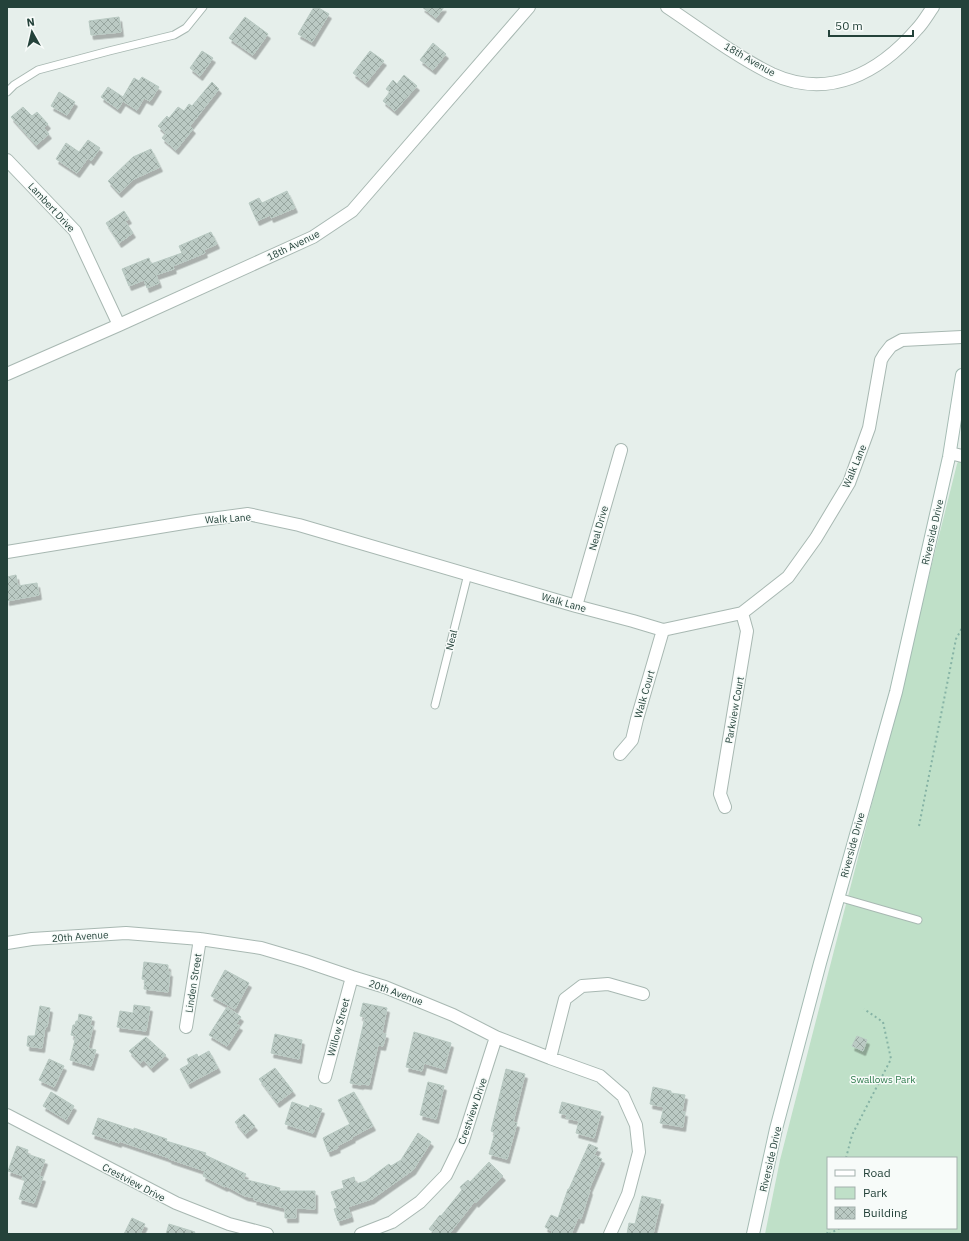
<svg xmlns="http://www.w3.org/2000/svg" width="969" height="1241" viewBox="0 0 969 1241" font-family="'IBM Plex Sans',sans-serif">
<defs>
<pattern id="building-cross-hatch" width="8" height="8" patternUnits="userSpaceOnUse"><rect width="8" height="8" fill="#bbcac4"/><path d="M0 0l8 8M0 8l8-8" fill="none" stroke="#98a6a0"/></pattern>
<filter id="shadow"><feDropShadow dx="2.5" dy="4.5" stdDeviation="0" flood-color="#0004"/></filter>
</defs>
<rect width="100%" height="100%" fill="#e6efeb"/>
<path fill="#bfe0c8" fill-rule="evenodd" d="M962,453V1234H765L780,1160L869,815L957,464ZM828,1158H956V1228H828Z"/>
<path fill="url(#building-cross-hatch)" stroke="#b8c9c2" filter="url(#shadow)" d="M314,7H317L329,14L312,42L298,34Z
M422,7H444L436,18Z
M119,17L121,32L91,35L89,21Z
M245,17L268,34L253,55L229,38Z
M433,43L446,54L433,70L420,60Z
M202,51L213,58L200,76L190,68Z
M370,51L384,61L366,83L353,73Z
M404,75L417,86L395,111L383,101L390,92L386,89L393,80L397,84Z
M142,77L159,87L150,101L144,98L137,110L123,101L118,109L101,97L108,87L123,97L134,78L139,81Z
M212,82L219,89L190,126L193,129L176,150L162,138L166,133L158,126L167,116L169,118L178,107L184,111L189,104L192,106Z
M59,92L75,102L67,115L51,106Z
M23,107L32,116L37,112L48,124L44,128L49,134L36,145L11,117Z
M88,140L100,148L91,161L88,158L77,173L56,159L66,143L79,152Z
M151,149L160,167L134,179L119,193L108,181L133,157Z
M287,191L295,208L271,218L270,215L257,221L249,203L259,198L262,203Z
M124,211L129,219L125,221L133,233L119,243L106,223Z
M211,232L217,244L204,250L205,253L173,266L174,269L156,275L159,283L147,288L144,280L129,286L122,269L149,258L151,264L182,253L179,246Z
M16,575L18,586L37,583L39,595L7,601V577Z
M144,962L168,965V972H170L168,992L144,989L145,980L142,979Z
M225,970L249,983L235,1009L211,996Z
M363,1003L387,1008L382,1033L386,1034L383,1046L378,1045L369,1085L362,1084L361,1085L350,1083L365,1017L360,1016Z
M134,1005L150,1007L146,1031L117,1027L120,1011L133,1013Z
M40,1006L50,1008L47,1027H45L42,1048L27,1046L28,1036H35Z
M227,1007L241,1017L236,1024L240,1026L227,1046L209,1035Z
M79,1014L92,1017L90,1026H93L88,1048L96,1050L91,1066L70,1060L76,1036L71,1035L73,1025H75L76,1021H78Z
M414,1032L451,1043L444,1069L424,1063L422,1071L406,1067Z
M275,1034L302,1040L299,1059L271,1053Z
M857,1036L867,1040L863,1051L852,1046Z
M146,1037L166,1055L151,1068L144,1060L140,1063L129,1051Z
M209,1051L218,1068L188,1084L180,1069L189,1064L187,1059L197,1054L198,1057Z
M49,1059L64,1066L54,1087L39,1080Z
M275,1068L293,1091L277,1103L259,1079Z
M506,1069L525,1074L513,1122L517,1123L507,1159L489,1154L495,1133L491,1131Z
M428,1082L444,1086L436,1119L420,1115Z
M653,1087L671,1091V1093L685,1095L682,1112H685L683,1127L660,1123L664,1107L650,1104Z
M51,1092L74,1106L66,1120L43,1106Z
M354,1092L373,1126L352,1137L353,1138L337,1146L338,1148L328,1152L323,1138L350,1124L338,1100Z
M292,1102L309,1108L310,1105L322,1109L313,1133L285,1124Z
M562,1102L601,1112L594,1138L576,1133L579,1121L566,1118L567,1115L559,1113Z
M244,1114L255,1126L245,1134L235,1122Z
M98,1118L134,1130V1128L167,1139L166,1141L206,1153L205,1155L246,1174L243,1179L280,1188L279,1191H315V1209L296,1208V1218H285V1208L254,1200L255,1198L245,1196L226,1186L225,1187L203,1176L205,1171L169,1159V1158L119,1141V1143L92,1134Z
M418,1133L431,1142L413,1170L372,1199L348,1207L351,1217L338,1221L334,1209L337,1208L331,1192L344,1188L342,1181L354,1177L356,1184L366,1181L389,1164L391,1166L401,1160Z
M589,1144L598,1148L594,1155L602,1159L589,1189L590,1190L581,1219L578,1218L571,1234H551L552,1231L545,1227L551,1215L558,1218L568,1189H569Z
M17,1146L28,1150L27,1154L45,1160L39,1176L43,1177L34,1203L19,1199L25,1180L22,1179L23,1176L8,1171Z
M489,1162L503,1176L476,1203L475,1201L449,1234H436L429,1229L440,1215L441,1216L462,1190L460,1187L468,1180L470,1182Z
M642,1196L661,1200L653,1234H627L629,1223L635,1224Z
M132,1218L145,1224L140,1234H124Z
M169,1224L195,1232L194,1234H166Z"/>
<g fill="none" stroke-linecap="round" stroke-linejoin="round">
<g stroke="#a8b8b2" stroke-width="9">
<path id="lane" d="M7,92L14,85L38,70L109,51L174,35L186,28L203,7
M435,705L468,574
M838,897L918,920"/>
</g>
<g stroke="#a8b8b2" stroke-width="14">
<path id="street" d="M667,7C700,29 737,57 772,74C829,100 879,73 917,29C923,23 928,14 933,7
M7,160L75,231L119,325
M7,374L119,325L313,237L352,211L529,7
M950,453L962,456
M7,552L196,521L248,514L299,525L576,606L633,621L663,630L742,613L788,577L816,538L849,483L869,428L881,360L884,355L891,346L902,340L962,337
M576,606L621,450
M620,754L632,740L637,719L663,630
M725,807L720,794L747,631L742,613
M7,943L32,939L126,933L200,939L261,948L305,961L352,977L385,987L453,1015L496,1037L550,1058L600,1076L623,1096L636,1125L639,1152L628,1194L610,1234
M186,1027L200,939
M550,1058L565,999L582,986L608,984L643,994
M325,1077L352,977
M7,1115L176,1203L229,1224L267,1234
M361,1234L392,1222L420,1202L446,1175L463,1140L496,1037"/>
</g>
<g stroke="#a4bbb3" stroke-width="14">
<path id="secondary" d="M753,1234L776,1129L820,963L896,692L949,457L962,375"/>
</g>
<path stroke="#86b3a5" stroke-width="2" stroke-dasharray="2 3" stroke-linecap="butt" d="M919,826L956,639L962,628
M846,1158L852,1135L891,1059L883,1022L864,1009
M827,1234L829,1228
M829,1234L840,1228"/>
<use href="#lane" stroke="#fff" stroke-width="7"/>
<use href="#street" stroke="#fff" stroke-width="12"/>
<use href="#secondary" stroke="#fff" stroke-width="12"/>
</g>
<g text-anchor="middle" stroke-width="3" stroke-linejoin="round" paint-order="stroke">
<g font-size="10" fill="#24423a" stroke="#f7fbf9">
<text transform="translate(750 59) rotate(30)" y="4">18th Avenue</text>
<text transform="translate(52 207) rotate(47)" y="4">Lambert Drive</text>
<text transform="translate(293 245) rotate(-26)" y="4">18th Avenue</text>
<text transform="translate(854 466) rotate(-67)" y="4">Walk Lane</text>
<text transform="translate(228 518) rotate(-4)" y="4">Walk Lane</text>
<text transform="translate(598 528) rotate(-74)" y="4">Neal Drive</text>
<text transform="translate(932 532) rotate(-77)" y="4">Riverside Drive</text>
<text transform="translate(564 602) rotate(16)" y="4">Walk Lane</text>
<text transform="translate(451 640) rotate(-76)" y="4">Neal</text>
<text transform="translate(644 694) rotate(-74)" y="4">Walk Court</text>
<text transform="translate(734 710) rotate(-80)" y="4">Parkview Court</text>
<text transform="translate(852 845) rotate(-75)" y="4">Riverside Drive</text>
<text transform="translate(80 936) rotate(-4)" y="4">20th Avenue</text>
<text transform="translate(193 983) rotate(-81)" y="4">Linden Street</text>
<text transform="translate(396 992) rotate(20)" y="4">20th Avenue</text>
<text transform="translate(338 1027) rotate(-75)" y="4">Willow Street</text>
<text transform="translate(472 1111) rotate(-71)" y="4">Crestview Drive</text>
<text transform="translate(770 1159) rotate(-77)" y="4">Riverside Drive</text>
<text transform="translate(134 1182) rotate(28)" y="4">Crestview Drive</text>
</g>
<g font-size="10" fill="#2d7a4b" stroke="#f7fbf9">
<text x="883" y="1083">Swallows Park</text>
</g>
</g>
<rect width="969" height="1241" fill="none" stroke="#24423a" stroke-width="16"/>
<rect x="827" y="1157" width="130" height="72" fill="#f7fbf9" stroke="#a3b1ad"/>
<rect x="835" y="1170" width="20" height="6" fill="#ffffff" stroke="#a3b1ad"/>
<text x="863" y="1177" font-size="12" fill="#24423a">Road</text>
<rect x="835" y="1187" width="20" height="12" fill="#bfe0c8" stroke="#a3b1ad"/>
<text x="863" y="1197" font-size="12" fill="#24423a">Park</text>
<rect x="835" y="1207" width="20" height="12" fill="url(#building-cross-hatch)" stroke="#a3b1ad"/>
<text x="863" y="1217" font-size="12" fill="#24423a">Building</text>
<g transform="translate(32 32) rotate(352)" stroke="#f7fbf9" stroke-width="3" paint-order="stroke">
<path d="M0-3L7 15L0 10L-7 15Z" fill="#24423a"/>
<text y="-6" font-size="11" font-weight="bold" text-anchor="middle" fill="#24423a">N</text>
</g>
<path d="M829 30v6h84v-6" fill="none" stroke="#24423a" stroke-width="2"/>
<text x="835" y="30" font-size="12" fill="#24423a" stroke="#f7fbf9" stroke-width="3" paint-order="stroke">50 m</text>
</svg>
